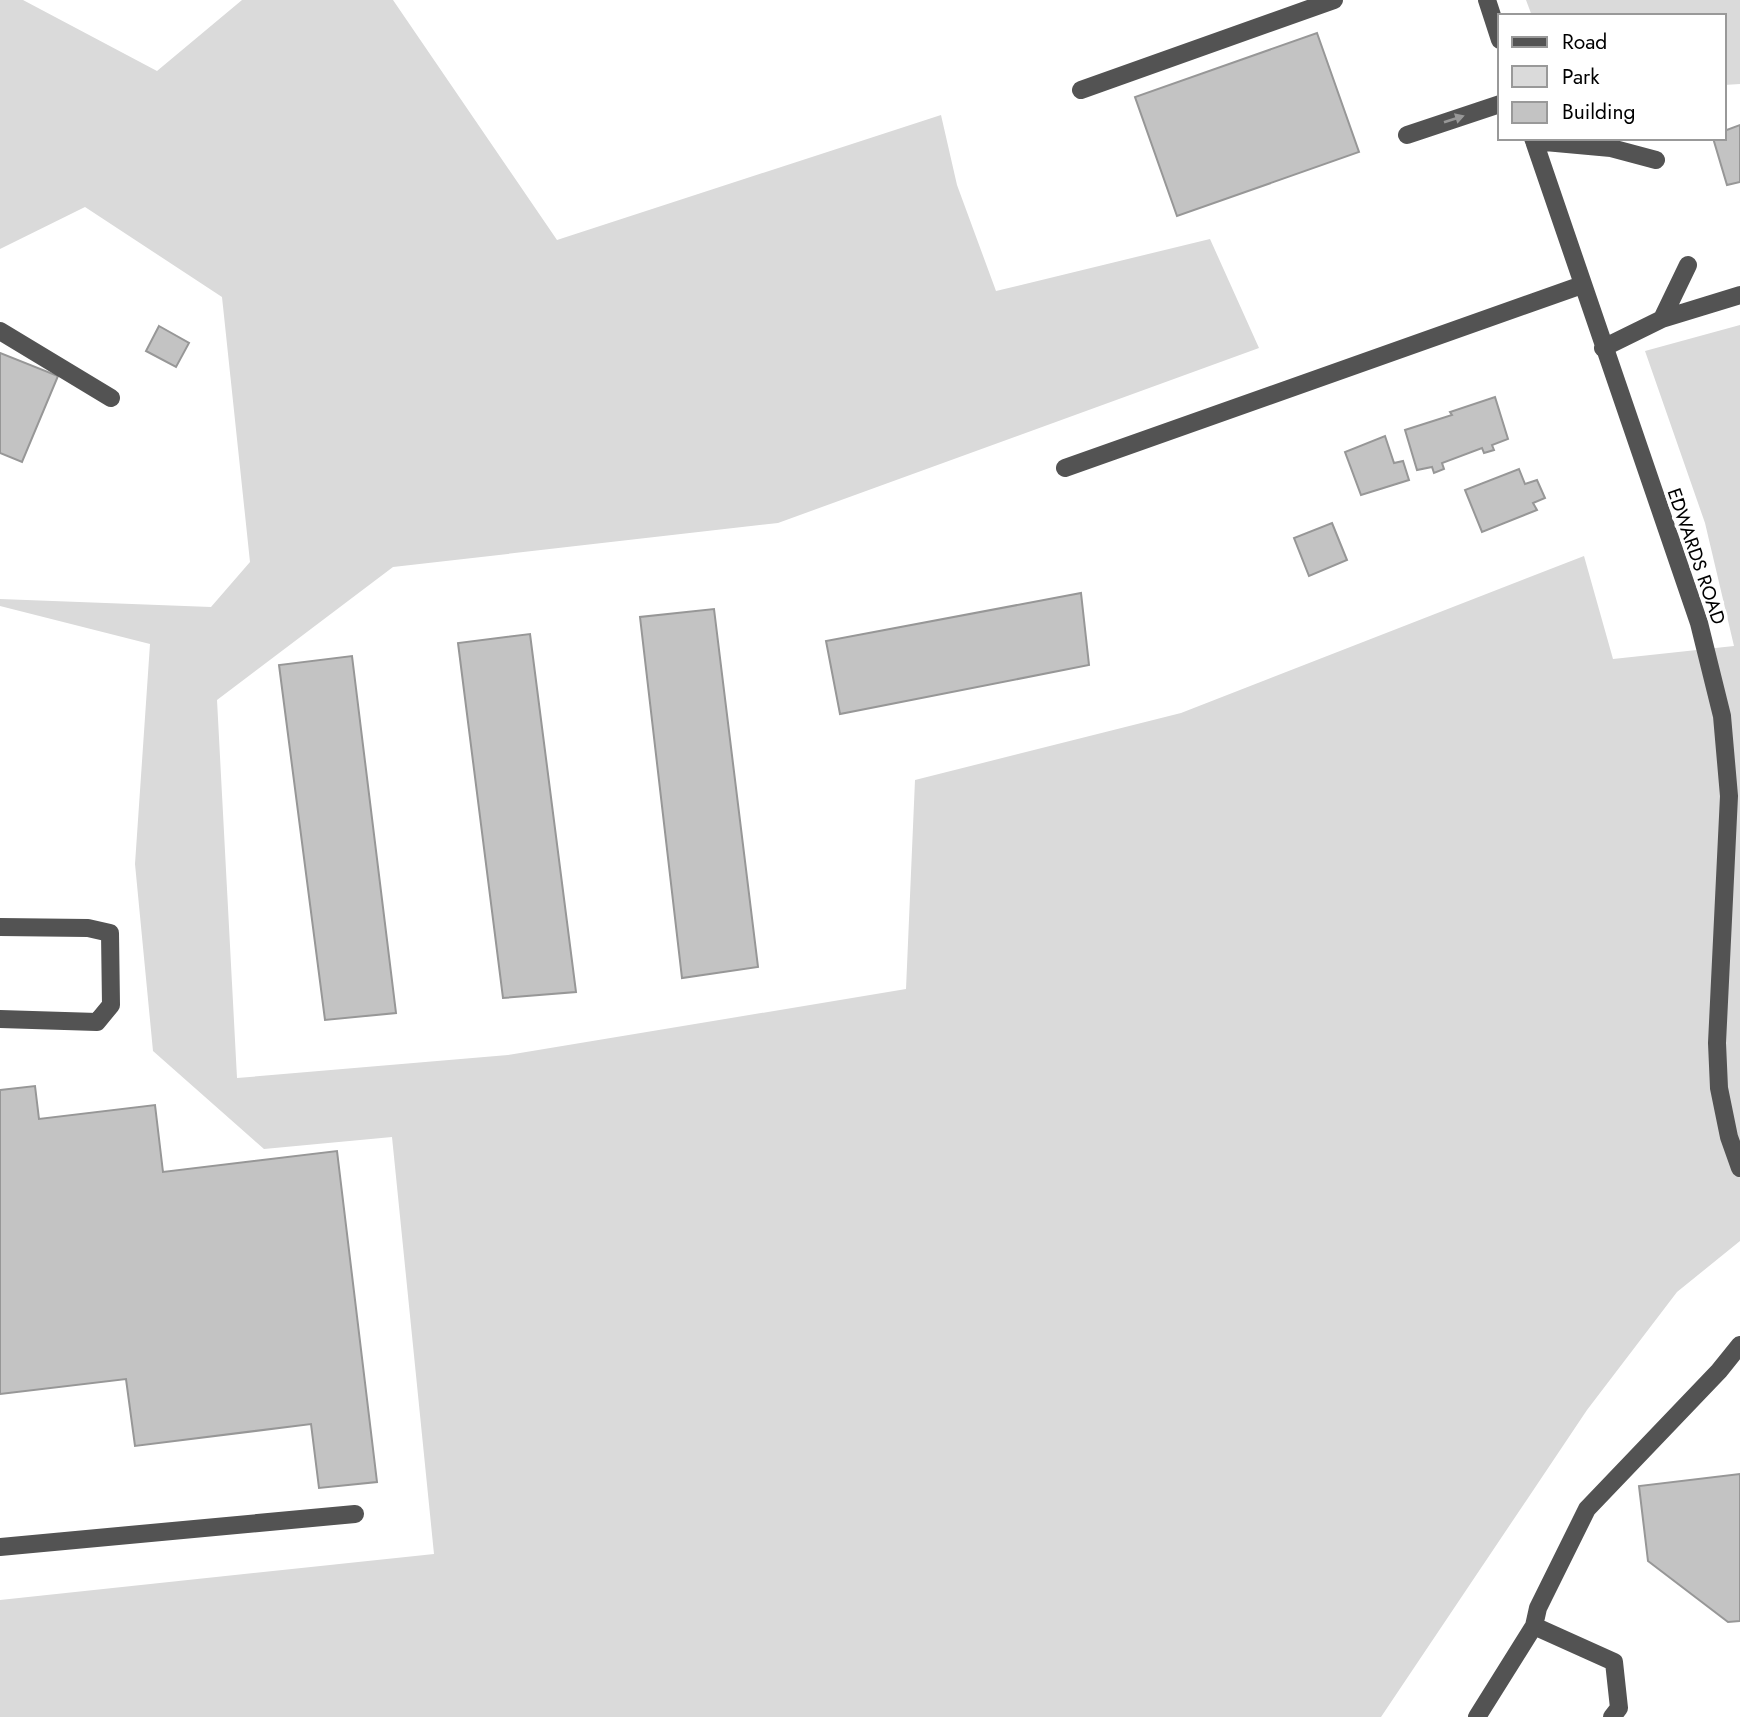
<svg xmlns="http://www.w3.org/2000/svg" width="1740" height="1717" viewBox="0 0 1740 1717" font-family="Jost,sans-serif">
<rect width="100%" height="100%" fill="#fff"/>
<path fill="#dadada" d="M0,0H23L157,71L242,0H393L557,240L941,115L957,185L996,291L1210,239L1259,348L778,523L393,567L217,700L237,1078L508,1055L906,989L915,780L1181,713L1584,556L1613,659L1734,646L1705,523L1645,351L1740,325V1241L1677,1292L1587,1410L1381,1717H0V1600L434,1554L392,1137L264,1149L153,1051L135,864L150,644L0,606V599L211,607L250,562L222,297L85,207L0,249Z
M1526,0H1740V84L1724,85V16H1532Z"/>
<path fill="#c3c3c3" stroke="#979797" stroke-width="2" d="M1317,33L1359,152L1177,216L1135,97Z
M1740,125V182L1727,185L1713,138H1724V131Z
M159,326L189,343L176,367L146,351Z
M0,353L58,376L22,462L0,453Z
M1495,397L1508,439L1492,445L1494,450L1484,453L1482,448L1442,463L1444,469L1434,473L1432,467L1417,470L1405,430L1452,415L1450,412Z
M1385,436L1394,463L1403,461L1409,480L1361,495L1345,452Z
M1519,469L1525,484L1537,480L1545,498L1533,503L1537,510L1482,532L1465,490Z
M1332,523L1347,560L1309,576L1294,538Z
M1081,593L1089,665L840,714L826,641Z
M714,609L758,967L682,978L640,617Z
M530,634L576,992L503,998L458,643Z
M352,656L396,1013L325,1020L279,665Z
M35,1086L39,1119L155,1105L163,1172L337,1151L377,1482L319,1488L311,1424L135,1446L126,1379L0,1394V1090Z
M1740,1474V1621L1728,1622L1648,1561L1639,1486Z"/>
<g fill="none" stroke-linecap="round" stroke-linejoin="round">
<path stroke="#535353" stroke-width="18" d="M1487,0L1500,40
M1081,90L1334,0
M1407,135L1500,104
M1533,138L1699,623L1722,716L1729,796L1717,1043L1719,1088L1729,1137L1740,1168
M1534,141L1611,148L1656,160
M1662,319L1740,295
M0,331L111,398
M1603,348L1662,319L1688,265
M1065,468L1582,285
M0,927L88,928L110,933L111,1005L97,1022L0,1019
M0,1547L355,1514
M1534,1626L1614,1662L1619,1708L1612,1717
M1477,1717L1534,1626L1538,1608L1587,1509L1719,1371L1740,1345"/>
</g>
<defs><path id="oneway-solid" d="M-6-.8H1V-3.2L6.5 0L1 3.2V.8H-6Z" transform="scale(1.75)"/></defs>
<use fill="#989898" href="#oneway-solid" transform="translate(1454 119) rotate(-18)"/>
<g text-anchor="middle" stroke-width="7" stroke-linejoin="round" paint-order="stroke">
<g font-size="19" fill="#000" stroke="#fff">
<text transform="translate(1697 556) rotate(71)" y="7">EDWARDS ROAD</text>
</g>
</g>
<rect x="1498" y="14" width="228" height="126" fill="#ffffff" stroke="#999999" stroke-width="2"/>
<rect x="1512" y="37" width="35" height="10" fill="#535353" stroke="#999999" stroke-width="2"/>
<text x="1562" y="49" font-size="21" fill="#000000">Road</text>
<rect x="1512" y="66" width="35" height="21" fill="#dadada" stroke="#999999" stroke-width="2"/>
<text x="1562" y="84" font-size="21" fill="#000000">Park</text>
<rect x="1512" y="102" width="35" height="21" fill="#c3c3c3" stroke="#999999" stroke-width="2"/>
<text x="1562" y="119" font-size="21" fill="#000000">Building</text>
</svg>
